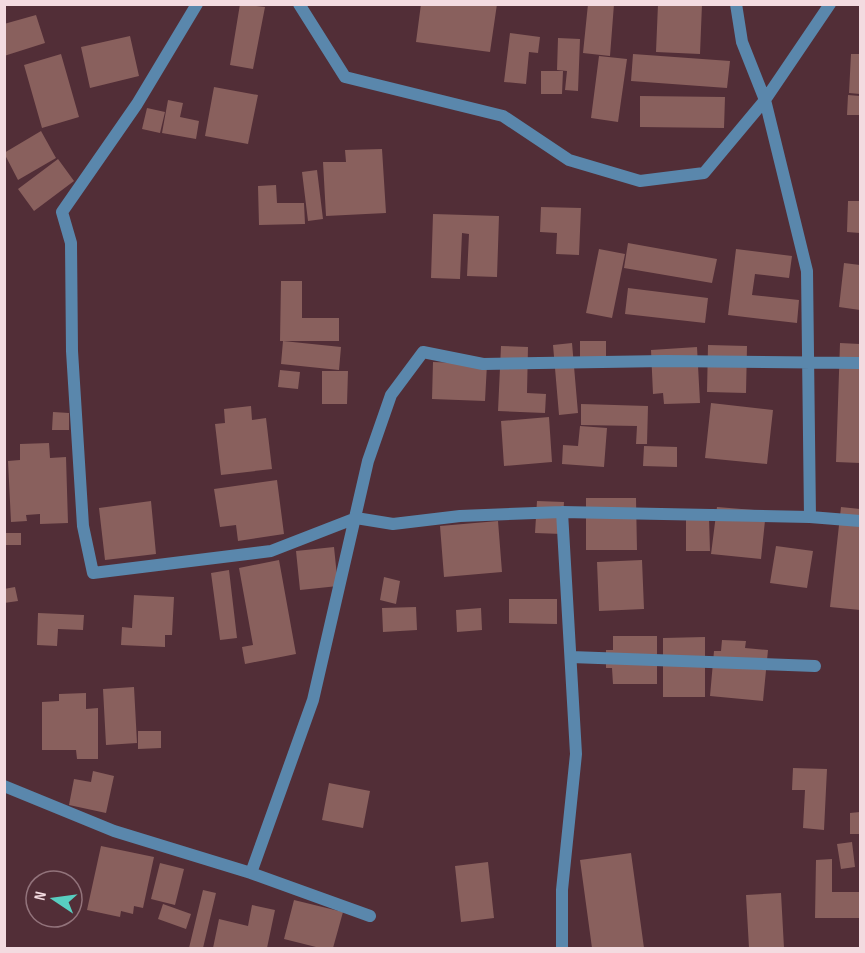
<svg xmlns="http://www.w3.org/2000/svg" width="865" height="953" viewBox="0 0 865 953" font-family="'Sofia Sans Condensed',sans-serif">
<rect width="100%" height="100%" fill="#522e37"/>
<path fill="#89605d" d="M240,4L265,7L253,69L230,65Z
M421,4H497L490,52L416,42Z
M588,4H614L610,56L583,53Z
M658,4H702L700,54L656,52Z
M36,15L45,43L4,56V24Z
M510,33L540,37L538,53L529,52L526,84L504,82Z
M130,36L139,76L90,88L81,47Z
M558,38L580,39L578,91L565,90L567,71L557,70Z
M61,54L79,117L42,128L24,65Z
M633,54L730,61L727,88L631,81Z
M851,54H860V94L849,93Z
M599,56L627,59L618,122L591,118Z
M541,71H563L562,94H541Z
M214,87L258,95L248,144L205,136Z
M848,95L860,96V115H847Z
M640,96L725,97L724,128L640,127Z
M168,100L183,103L180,117L199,121L196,139L162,133Z
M147,108L165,112L160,133L142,129Z
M41,131L56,158L18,180L4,153Z
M382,149L386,213L326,216L323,162H346L345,150Z
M58,159L74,181L34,211L18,189Z
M317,170L323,219L308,221L302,172Z
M276,185L277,203H304L305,224L259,225L258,186Z
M848,201H860V233L847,232Z
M541,207L581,208L579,255L556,254L557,233L540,232Z
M433,214L499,216L497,277L467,276L469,234L462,233L460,279L431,278Z
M628,243L717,259L712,283L624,268Z
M599,249L625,254L612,318L586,313Z
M736,249L792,256L789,278L755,274L752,295L799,300L797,323L728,315Z
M844,263L860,265V310L839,307Z
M281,281H302V318H339V341H280Z
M628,288L708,298L705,323L625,314Z
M283,341L341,347L339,370L281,364Z
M580,341H606V363H580Z
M572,343L578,413L559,415L553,345Z
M840,343L860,344V463L836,462Z
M708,345L747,346L746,393L707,392Z
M501,346L528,347L527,393L546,394L545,413L498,411Z
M697,347L700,403L664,404L663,393L653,394L651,350Z
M433,362L487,364L485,401L432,399Z
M280,370L300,372L298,389L278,387Z
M322,371H348L347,404H322Z
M711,403L773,410L767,464L705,458Z
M581,404L648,406L647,444H636L637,426L581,425Z
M251,406L252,420L266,418L272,469L221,475L215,424L225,423L224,409Z
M53,412L69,413V430H52Z
M549,417L552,462L504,466L501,421Z
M580,426L607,428L604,467L562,464L563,445L578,446Z
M49,443L50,458L66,457L68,523L40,524V514L26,515L27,521L11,522L8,461L20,460V444Z
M644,446L677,447V467L643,466Z
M277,480L284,534L238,541L236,525L220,527L214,489Z
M586,498H636L637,550H586Z
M151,501L156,554L105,560L99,508Z
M537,501L564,502L562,534L535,533Z
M717,507L766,511L761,559L711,554Z
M841,507L860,509V610L830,607Z
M709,518L710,551H686V519Z
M498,521L502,572L444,577L440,526Z
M5,533H21V545H5Z
M776,546L813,551L807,588L770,583Z
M334,547L338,586L300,590L296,551Z
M279,560L296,654L245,664L242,647L253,645L239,568Z
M642,560L644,609L599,611L597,562Z
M229,570L237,638L220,640L211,573Z
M384,577L400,581L396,604L380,600Z
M15,587L18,601L4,603V589Z
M134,595L174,597L172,635H165V647L121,645L122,627L132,628Z
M509,599H557V624L509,623Z
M416,607L417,630L383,632L382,608Z
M481,608L482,630L457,632L456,610Z
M38,613L84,615L83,630L58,629L57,646L37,645Z
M613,636H657V684H613L612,668H606V650H613Z
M705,637V697H663V638Z
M722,640L746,641L745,648L768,650L763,701L710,696L714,651H721Z
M134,687L137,743L106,745L103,689Z
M86,693V709L98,708V759H77L76,750H42V702L59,701V694Z
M138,731H161V748L138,749Z
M793,768L827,769L824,830L803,828L805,790H792Z
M93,771L114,776L106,813L69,805L74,779L91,782Z
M329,783L370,791L363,828L322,820Z
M860,812V834H850V813Z
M852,842L855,867L841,869L837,844Z
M101,846L154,857L143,908L134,906L133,914L121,911L120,917L87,910Z
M631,853L644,948H592L580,860Z
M832,859V892H860V918H815L816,860Z
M488,862L494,918L461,922L455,866Z
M160,863L184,869L175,905L151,899Z
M203,890L216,893L203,948H189Z
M781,893L784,948H749L746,895Z
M294,900L343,912L333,948H320L284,939Z
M163,904L191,914L186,929L158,919Z
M252,905L275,910L267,948H213L219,919L248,926Z"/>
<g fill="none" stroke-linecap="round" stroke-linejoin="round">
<path stroke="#5a87ac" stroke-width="12" d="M197,4L137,104L62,212L71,243L72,351L83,526L93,573L271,551L356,518L393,524L460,516L562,512L810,517L860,521
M299,4L345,77L503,116L569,160L640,181L704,173L765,100L830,4
M736,4L742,42L765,100L807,271L810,517
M562,512L576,754L562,890V948
M571,657L815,666
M4,786L114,831L251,873L370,916
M251,873L313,700L368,461L391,395L423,352L483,364L665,361L860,363"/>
</g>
<rect width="865" height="953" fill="none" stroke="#f3dbe0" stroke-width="12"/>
<g transform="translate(54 899) rotate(283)"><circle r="28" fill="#522e37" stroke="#92737b" stroke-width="1.5"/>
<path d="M0-4.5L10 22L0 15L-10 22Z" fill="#58cec0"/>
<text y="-9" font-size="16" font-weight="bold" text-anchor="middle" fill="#f3dbe0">N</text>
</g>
</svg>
